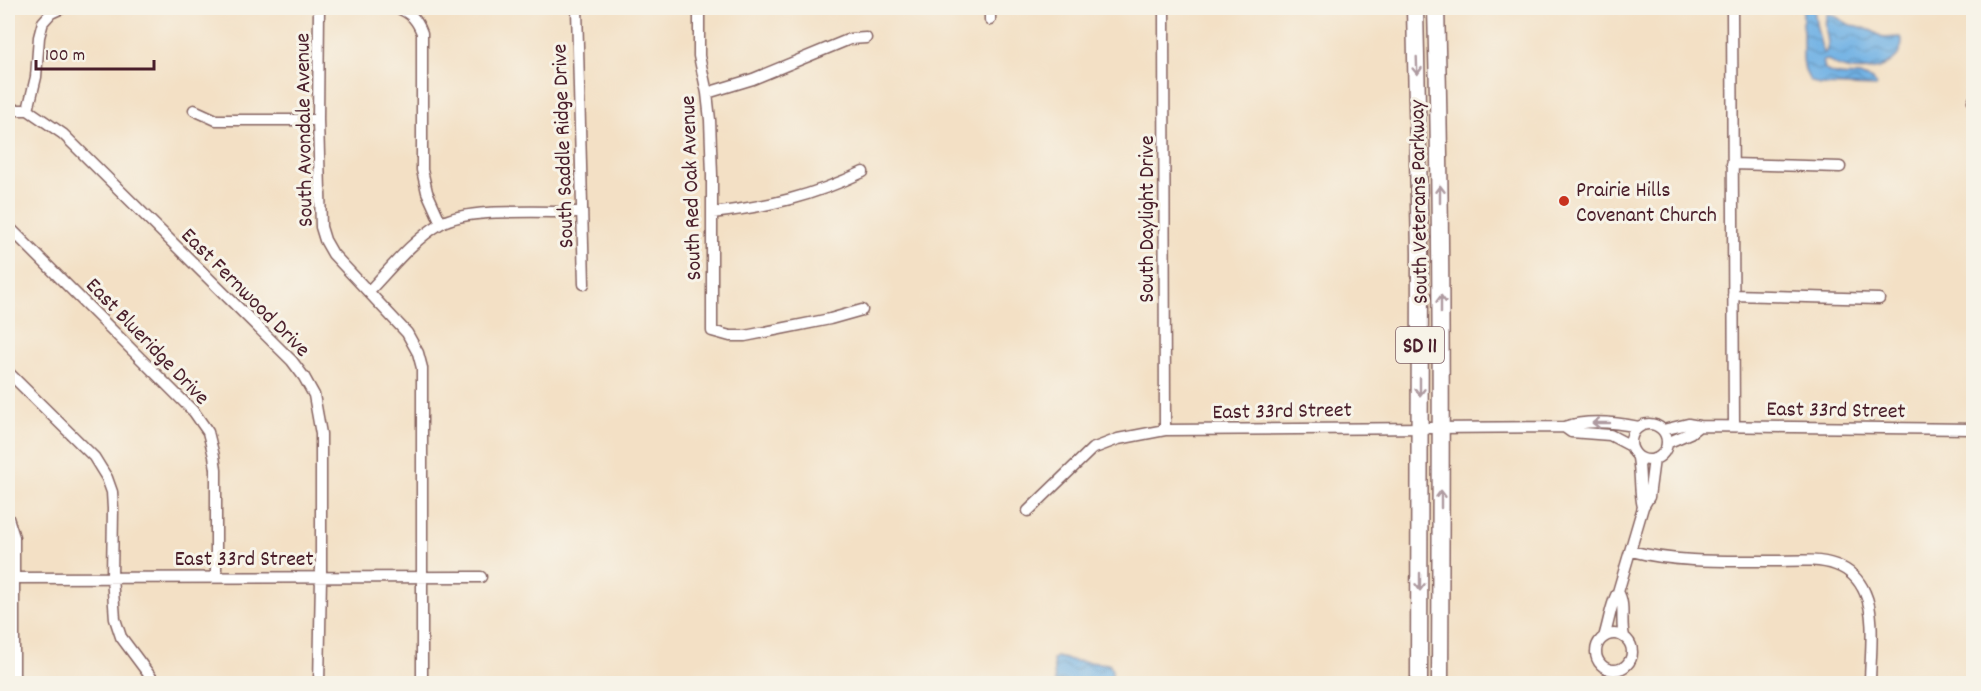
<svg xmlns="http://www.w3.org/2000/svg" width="1981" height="691" viewBox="0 0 1981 691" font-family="Dekko,sans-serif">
<defs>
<pattern id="water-waves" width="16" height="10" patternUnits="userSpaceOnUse" patternTransform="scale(1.5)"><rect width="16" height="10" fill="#6fb1e4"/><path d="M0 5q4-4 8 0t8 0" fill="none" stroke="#5d8fb9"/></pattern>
</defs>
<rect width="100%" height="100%" fill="#f7f3e8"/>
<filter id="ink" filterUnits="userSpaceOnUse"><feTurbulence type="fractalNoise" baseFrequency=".0167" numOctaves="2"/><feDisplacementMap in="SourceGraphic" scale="12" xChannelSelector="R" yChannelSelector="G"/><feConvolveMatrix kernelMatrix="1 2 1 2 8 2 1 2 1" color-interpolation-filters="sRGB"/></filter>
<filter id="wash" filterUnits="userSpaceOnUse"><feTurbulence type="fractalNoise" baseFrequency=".008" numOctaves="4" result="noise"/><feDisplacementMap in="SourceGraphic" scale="24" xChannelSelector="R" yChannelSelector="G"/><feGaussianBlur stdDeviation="1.35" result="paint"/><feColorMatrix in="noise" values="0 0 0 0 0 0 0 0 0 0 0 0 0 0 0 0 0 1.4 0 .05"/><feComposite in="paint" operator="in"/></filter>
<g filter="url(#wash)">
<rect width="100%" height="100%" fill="#f3e0c5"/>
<path fill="url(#water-waves)" stroke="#5c6888" stroke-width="1.5" d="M1803,8H1814L1816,24L1823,53H1825C1833,42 1821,29 1827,14L1833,15L1850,25L1858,26L1872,31L1884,38L1900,37L1902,39C1904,74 1847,78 1828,60L1823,61L1825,69C1839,82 1865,68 1877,85L1876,87L1820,85L1810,81L1805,71L1803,59Z
M1056,657L1075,661L1109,664L1112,670V683H1055L1053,659Z"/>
</g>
<g filter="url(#ink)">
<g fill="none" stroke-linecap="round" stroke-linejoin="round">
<g stroke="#856361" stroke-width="13">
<path id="minor" d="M319,8L318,120L321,227L325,240L333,254L407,333L418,353L422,368V684
M398,8C411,13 417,20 422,33V170L427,192L441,223
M577,8L584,284
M699,8V56L707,93L710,120L712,175V331L730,336H745L830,319L862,310
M990,8V20
M1164,8L1165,430
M1732,8L1734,426
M707,93L753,79L850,39L866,38
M1973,101L1974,103
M8,110H28L63,134L292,361L304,377L314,395L321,434V577L319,684
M28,110L36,77L39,37L43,22L51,13L62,8
M194,110L216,120H318
M1732,164L1840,167
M712,213C767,207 813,196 863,172
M8,226L194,412L208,432L214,456L216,469V577
M369,291C391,268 412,241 440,224C467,207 548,213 582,212
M1733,295L1879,299
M8,372L94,457L107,478L112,492L113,509L112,577L115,619L121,637L156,684
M1631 442a18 18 0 1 1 36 0a18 18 0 1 1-36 0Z
M1564,427L1571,432L1610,435L1631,446
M1663,430L1688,424L1699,426L1974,429
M1667,443L1690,433L1699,426
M1638,458C1641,474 1639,491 1643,507
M1028,511L1092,449L1118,439L1165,430L1564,427C1588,419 1615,422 1639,427
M8,518L14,537V684
M1631,551C1677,563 1725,561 1772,561C1793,561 1817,558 1836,565C1850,570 1859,579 1865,593C1876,617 1870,656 1870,684
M8,578L481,577
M1618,592C1626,604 1620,622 1624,636
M1596 652a18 18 0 1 1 36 0a18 18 0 1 1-36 0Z
M1604,637C1608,626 1612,599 1618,592L1643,507L1649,497L1654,459"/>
</g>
<g stroke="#856361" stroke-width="19">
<path id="highway" d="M1415,8L1420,253L1419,684
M1436,8C1442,233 1441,458 1440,684"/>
</g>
<use href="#minor" stroke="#fff" stroke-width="10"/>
<use href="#highway" stroke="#fff" stroke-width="16"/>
</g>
<defs><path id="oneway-shaft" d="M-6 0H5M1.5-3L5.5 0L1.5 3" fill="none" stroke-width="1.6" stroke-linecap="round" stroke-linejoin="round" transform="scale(1.5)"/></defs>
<g stroke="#ae9aa0">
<use href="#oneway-shaft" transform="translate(1417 66) rotate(88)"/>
<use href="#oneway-shaft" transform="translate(1440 194) rotate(-90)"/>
<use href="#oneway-shaft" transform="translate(1441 304) rotate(-90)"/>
<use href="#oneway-shaft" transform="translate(1420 387) rotate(90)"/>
<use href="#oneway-shaft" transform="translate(1601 423) rotate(-180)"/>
<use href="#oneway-shaft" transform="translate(1441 499) rotate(-90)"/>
<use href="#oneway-shaft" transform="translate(1420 582) rotate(90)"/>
</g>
</g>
<circle fill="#c8321e" stroke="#f7f3e8" stroke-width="2" cx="1564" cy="201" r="6"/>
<g text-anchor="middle" stroke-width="6" stroke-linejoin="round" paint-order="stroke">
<rect fill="#f7f3e8" stroke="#7e5f64" stroke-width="1.5" x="1396" y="327" width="48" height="36" rx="4.5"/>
<g font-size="21" font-weight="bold" fill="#4a1f2b">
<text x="1420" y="352">SD 11</text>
</g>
<g font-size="22" fill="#4a1f2b" stroke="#f7f3e8">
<text transform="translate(302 130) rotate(-91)" y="8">South Avondale Avenue</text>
<text transform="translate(561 146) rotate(-92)" y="8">South Saddle Ridge Drive</text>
<text transform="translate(689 188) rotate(-92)" y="8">South Red Oak Avenue</text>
<text transform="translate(1417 202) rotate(-91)" y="8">South Veterans Parkway</text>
<text transform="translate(1145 219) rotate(-90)" y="8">South Daylight Drive</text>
<text transform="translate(247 291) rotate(45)" y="8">East Fernwood Drive</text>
<text transform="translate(149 340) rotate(46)" y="8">East Blueridge Drive</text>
<text transform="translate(1836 408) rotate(1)" y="8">East 33rd Street</text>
<text transform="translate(1282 409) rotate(-1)" y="8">East 33rd Street</text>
<text x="244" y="565">East 33rd Street</text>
</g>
<g font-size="22" fill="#4a1f2b" stroke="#f7f3e8" text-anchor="start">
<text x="1576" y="196">Prairie Hills<tspan x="1576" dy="25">Covenant Church</tspan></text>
</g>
</g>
<rect width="1981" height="691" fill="none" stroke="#f7f3e8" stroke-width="30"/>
<path d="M36 60v9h118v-9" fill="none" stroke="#4a1f2b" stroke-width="3"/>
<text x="45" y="60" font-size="18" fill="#4a1f2b" stroke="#f7f3e8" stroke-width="4.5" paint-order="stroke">100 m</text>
</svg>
